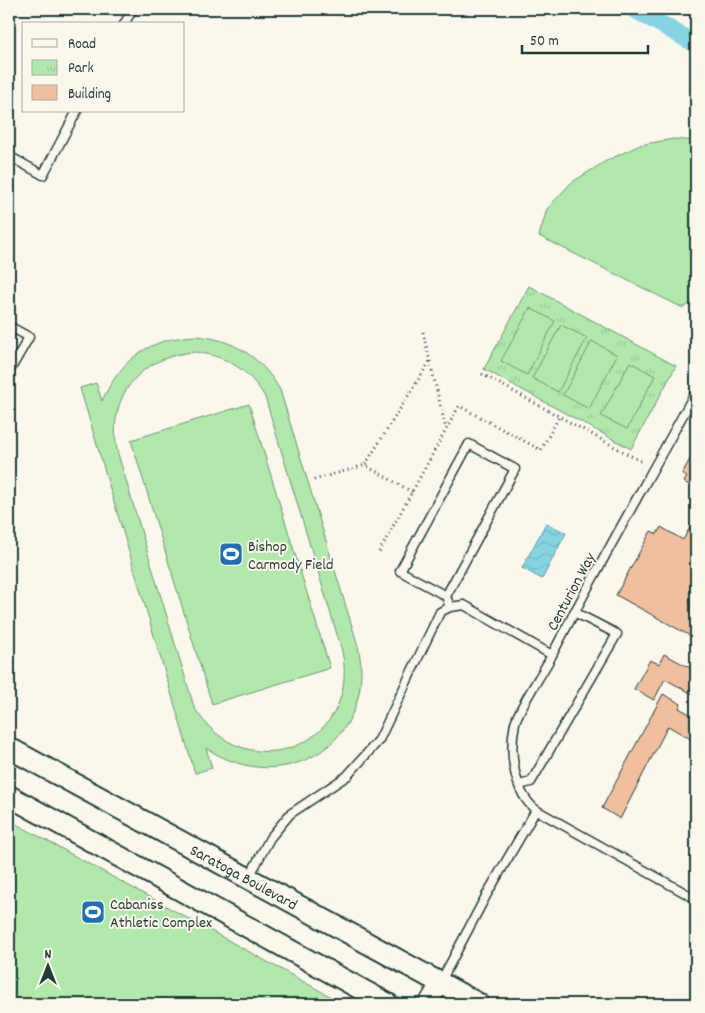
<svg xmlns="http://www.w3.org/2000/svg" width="705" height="1013" viewBox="0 0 705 1013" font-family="Dekko,sans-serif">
<defs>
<pattern id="park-tufts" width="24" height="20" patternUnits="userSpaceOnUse" patternTransform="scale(1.25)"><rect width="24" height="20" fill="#b1e9ad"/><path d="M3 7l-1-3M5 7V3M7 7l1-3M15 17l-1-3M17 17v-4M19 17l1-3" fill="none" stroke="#98c995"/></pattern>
<pattern id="water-waves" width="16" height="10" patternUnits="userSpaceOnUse" patternTransform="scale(1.25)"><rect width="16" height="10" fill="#85d4e2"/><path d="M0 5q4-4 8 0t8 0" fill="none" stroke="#72b7c2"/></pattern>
</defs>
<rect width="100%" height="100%" fill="#fbf7ec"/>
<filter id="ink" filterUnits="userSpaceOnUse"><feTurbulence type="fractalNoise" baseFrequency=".02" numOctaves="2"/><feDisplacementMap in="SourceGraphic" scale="10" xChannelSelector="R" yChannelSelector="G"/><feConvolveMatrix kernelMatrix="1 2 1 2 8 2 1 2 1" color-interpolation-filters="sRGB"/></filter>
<g filter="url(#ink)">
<path fill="url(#park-tufts)" stroke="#689370" d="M529,286L676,366L631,449L484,369Z"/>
<path fill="#b1e9ad" stroke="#689370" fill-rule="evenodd" d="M673,139L696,141V300L683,308L539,236L547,209L571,183L606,161L640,145Z
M530,308L555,321L527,375L501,361Z
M561,325L587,338L558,392L532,378Z
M196,336C234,339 261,357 280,390L358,646C379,740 286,801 206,748L212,768L195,773L80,388L96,383L102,401C121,359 149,338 196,336ZM195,352C227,356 249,370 265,397L342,651C362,747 244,791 194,707L118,454C105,398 139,356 195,352Z
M592,341L617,355L589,409L563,395Z
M630,362L655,376L627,429L601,416Z
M249,404L330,668L212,704L131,440Z
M9,820L344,1004H9Z"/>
<path fill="url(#water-waves)" stroke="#5c989c" d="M546,523L566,533L542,579L522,568Z"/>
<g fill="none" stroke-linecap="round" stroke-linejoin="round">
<path stroke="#85d4e2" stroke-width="18" d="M634,9L696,44"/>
</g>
<path fill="#f0bfa0" stroke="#1f3d34" d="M696,448V489L684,482L687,477L682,474Z
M696,516V589L689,602L696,606V639L616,595L651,531L657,534L661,527L683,540Z
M664,654L696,671V696L665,679L654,700L634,689L650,660L659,664Z
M663,694L681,704L679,708L693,716L696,710V742L668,726L620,819L602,808Z"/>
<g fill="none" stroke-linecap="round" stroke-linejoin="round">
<g stroke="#1f3d34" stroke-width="11">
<path id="service" d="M124,24L133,9
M9,156L43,175L77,111
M9,326L29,337L9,372
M696,391C649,478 599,564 553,653C545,670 519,707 515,723C509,751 513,792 536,810L696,899
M446,596L515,469L469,444L400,571L446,596L450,607
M519,785L531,782L617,634L574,612
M249,877L270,838L290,814L347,776L379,740L440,612L450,607L464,605L552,655
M441,981L487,894L536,810"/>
</g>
<g stroke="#1f3d34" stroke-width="21">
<path id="tertiary" d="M428,1004L440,983"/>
</g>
<g stroke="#1f3d34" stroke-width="24">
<g id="secondary">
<path id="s1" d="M9,748L479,1004"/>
<path d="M9,796L388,1004"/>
</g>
</g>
<path stroke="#1f3d34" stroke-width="3" stroke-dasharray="1 4" stroke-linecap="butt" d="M423,332L446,429
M482,374L644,463
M314,480L365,465
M412,492L365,465L430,361
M379,552L459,406L541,450L559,417"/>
<use href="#service" stroke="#fbf7ec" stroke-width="8"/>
<use href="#tertiary" stroke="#fbf7ec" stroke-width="18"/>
<use href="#secondary" stroke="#fbf7ec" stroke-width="20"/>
</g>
</g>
<defs>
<g id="stadium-square" transform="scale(1.25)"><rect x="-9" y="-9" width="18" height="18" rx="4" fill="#1f6fb2" stroke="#fbf7ec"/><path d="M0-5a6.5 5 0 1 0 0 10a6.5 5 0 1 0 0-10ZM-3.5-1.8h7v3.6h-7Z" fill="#fff"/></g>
</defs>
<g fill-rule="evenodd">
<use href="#stadium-square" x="231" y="554"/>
<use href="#stadium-square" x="93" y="912"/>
</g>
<g text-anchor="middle" stroke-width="4" stroke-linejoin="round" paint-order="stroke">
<g font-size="16" fill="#1f3d34" stroke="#fbf7ec" text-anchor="start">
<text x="248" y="551">Bishop<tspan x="248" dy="18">Carmody Field</tspan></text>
<text x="110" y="909">Cabaniss<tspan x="110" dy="18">Athletic Complex</tspan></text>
</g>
<g font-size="16" fill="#1f3d34" stroke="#fbf7ec">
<text transform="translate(570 591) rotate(-62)" y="6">Centurion Way</text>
<text dy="6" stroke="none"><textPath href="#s1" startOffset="268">Saratoga Boulevard</textPath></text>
</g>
</g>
<rect width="705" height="1013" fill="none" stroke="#fbf7ec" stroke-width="30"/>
<rect x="15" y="15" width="675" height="983" fill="none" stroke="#1f3d34" stroke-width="2" filter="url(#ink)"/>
<rect x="22" y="22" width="162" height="90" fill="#fbf7ec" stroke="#a3ada2"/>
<rect x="32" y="39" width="25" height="8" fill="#fbf7ec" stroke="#a3ada2"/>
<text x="68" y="48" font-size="15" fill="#1f3d34">Road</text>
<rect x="32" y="60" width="25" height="15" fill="url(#park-tufts)" stroke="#a3ada2"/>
<text x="68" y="72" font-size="15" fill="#1f3d34">Park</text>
<rect x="32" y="85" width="25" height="15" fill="#f0bfa0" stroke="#a3ada2"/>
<text x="68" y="98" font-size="15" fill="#1f3d34">Building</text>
<g transform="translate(48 966)" stroke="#fbf7ec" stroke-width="4" paint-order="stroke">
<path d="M0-4L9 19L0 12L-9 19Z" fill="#1f3d34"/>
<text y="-8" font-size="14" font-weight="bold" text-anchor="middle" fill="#1f3d34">N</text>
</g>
<path d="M522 45v8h126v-8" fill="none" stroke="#1f3d34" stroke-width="2.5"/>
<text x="530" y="45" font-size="15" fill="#1f3d34" stroke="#fbf7ec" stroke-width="4" paint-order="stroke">50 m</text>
</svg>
